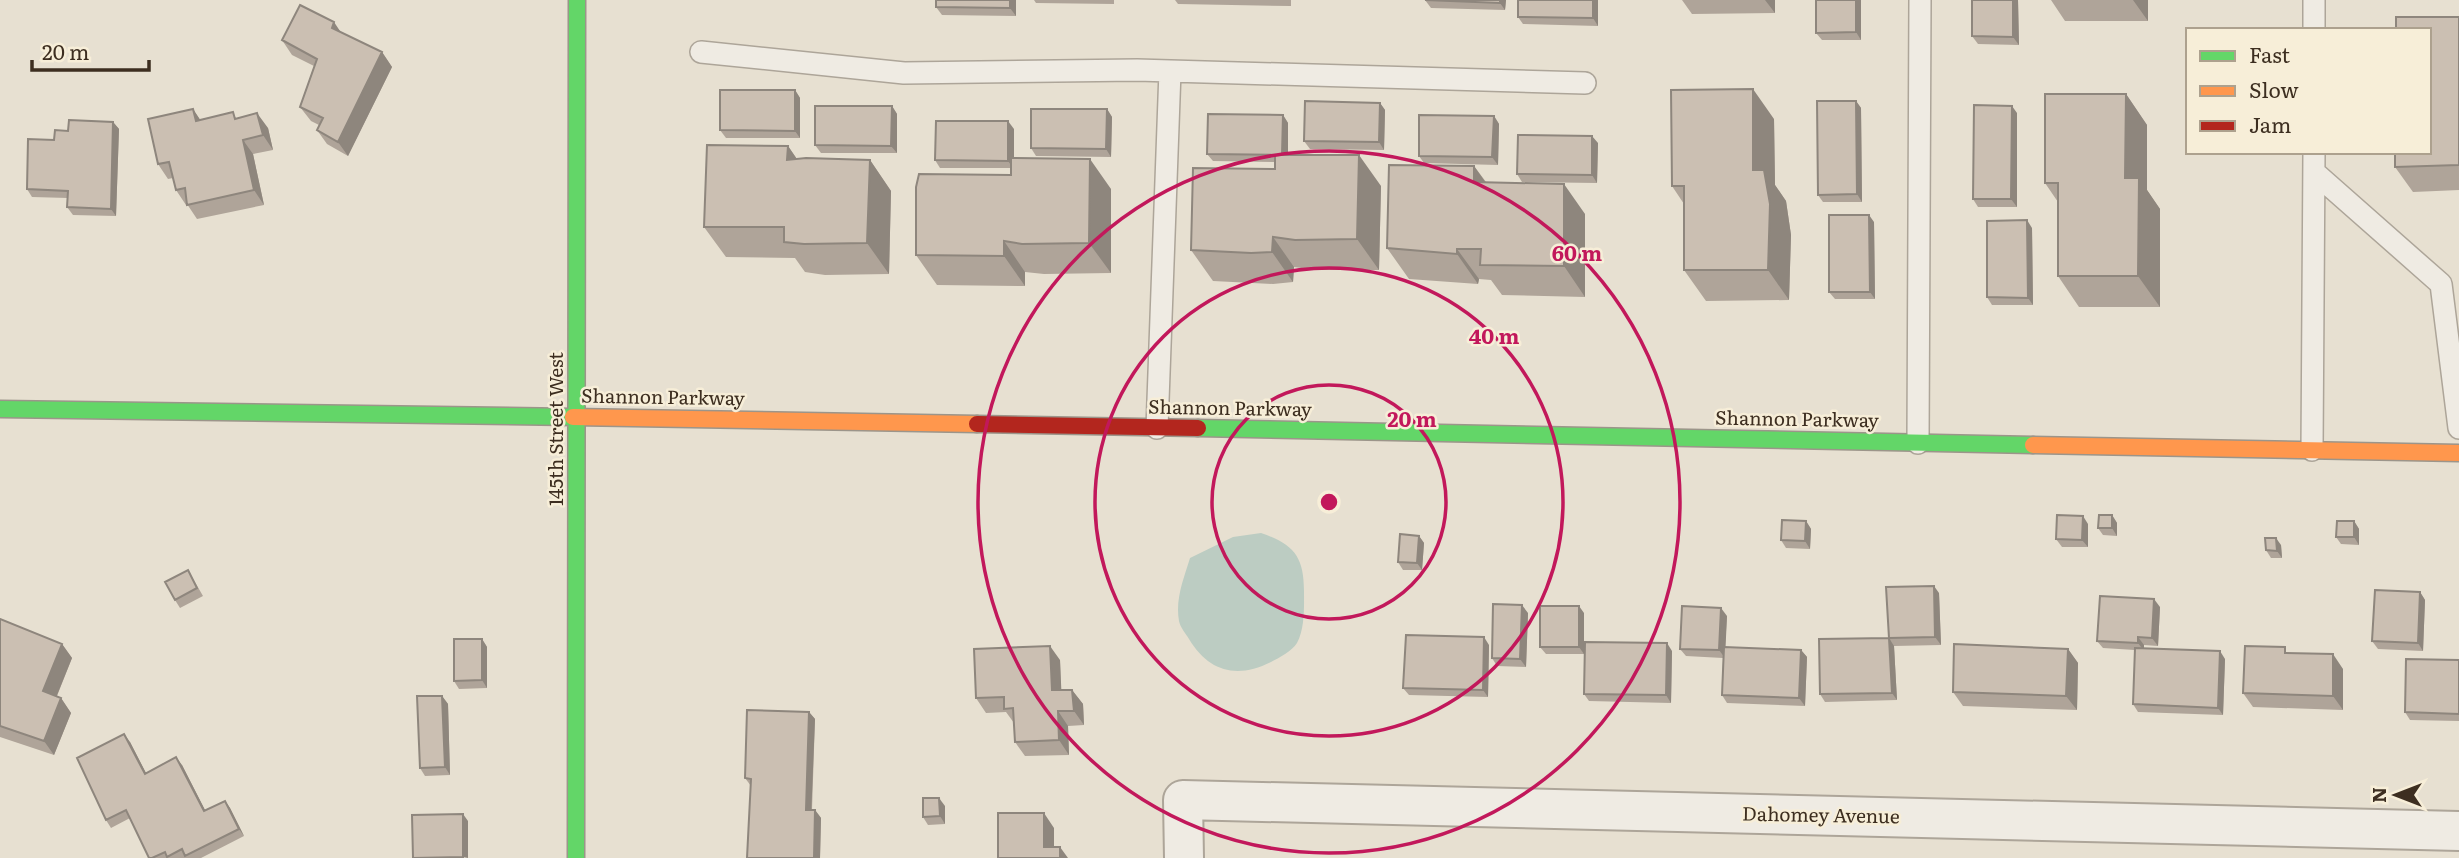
<svg xmlns="http://www.w3.org/2000/svg" width="2459" height="858" viewBox="0 0 2459 858" font-family="Literata,serif">
<rect width="100%" height="100%" fill="#e7e0d1"/>
<path fill="#bcccc2" d="M1261,533C1293,544 1304,556 1304,591C1304,606 1305,629 1297,643C1292,651 1279,658 1271,662C1237,679 1209,672 1189,639C1186,634 1180,627 1179,621C1175,599 1184,578 1190,558L1233,537Z"/>
<g fill="none" stroke-linecap="round" stroke-linejoin="round">
<g stroke="#ada599" stroke-width="24">
<path id="lane" d="M2314,30V0
M701,52L904,73L1137,70L1585,83
M2314,172L2441,284L2459,428
M1157,428L1170,71
M1918,443L1920,0
M2312,450L2314,152"/>
</g>
<g stroke="#ada599" stroke-width="42">
<path id="street" d="M1184,858L1183,800L2459,831"/>
</g>
<g stroke="#9c958a" stroke-width="19">
<path id="fast" d="M0,409L573,417
M1198,428L2033,445
M576,858L577,0"/>
</g>
<g stroke="#9c958a" stroke-width="19">
<path id="slow" d="M573,417L977,424
M2033,445L2459,453"/>
</g>
<g stroke="#9c958a" stroke-width="19">
<path id="jam" d="M977,424L1198,428"/>
</g>
<use href="#lane" stroke="#efebe3" stroke-width="21"/>
<use href="#street" stroke="#efebe3" stroke-width="38"/>
<use href="#fast" stroke="#63d668" stroke-width="16"/>
<use href="#slow" stroke="#ff974d" stroke-width="16"/>
<use href="#jam" stroke="#b3261e" stroke-width="16"/>
</g>
<path fill="#afa499" d="M1016,0V16L942,15L936,7Z
M1034,0H1114V4L1036,3Z
M1175,0H1291V6L1178,4Z
M1425,0H1506L1505,10L1431,8Z
M1518,0H1598V26L1523,24L1518,17Z
M1682,0H1775V13L1692,14Z
M1861,0V40H1822L1816,33Z
M1972,0H2018L2019,45L1978,44L1972,36Z
M2051,0H2148V21H2065Z
M2459,17V190L2413,192L2395,167Z
M341,33L382,52L392,67L348,156L327,144L317,130L319,125L311,121L300,107L314,66L292,55L282,40Z
M795,90L800,98V138H726L720,130Z
M2126,94L2147,125V190L2160,209V307H2079L2058,276V202L2045,183Z
M1856,101L1861,108L1862,202H1823L1818,195Z
M1380,103L1385,110L1384,150L1310,149L1304,141Z
M892,106L897,114V153H821L815,145Z
M193,109L200,120L237,118L268,128L273,150L253,154L264,205L197,219L187,204L186,205L176,190L173,178L168,179L158,164Z
M1107,109L1112,117L1111,157L1036,156L1031,148Z
M2017,113V207H1978L1973,199Z
M1283,115L1288,123V155L1381,186L1379,270H1316L1294,267L1293,282L1273,284L1213,281L1191,250L1275,169V162L1213,161L1207,154Z
M1494,116L1499,124L1498,165L1424,163L1419,156Z
M1774,119L1775,185L1786,201L1791,235L1789,300L1706,301L1684,270V204L1672,186Z
M113,122L119,129L116,216L73,215L67,207L68,198L32,197L27,189L54,140L68,131Z
M1014,129V158L1111,189V273L1044,274L1025,272V286L937,285L916,255L1011,175V168H940L935,160Z
M1598,143L1597,183L1522,182L1517,174Z
M788,146L797,159L870,160L891,191L889,274L825,275L805,272L795,258L726,257L704,227Z
M1474,166L1486,182L1585,214V297L1502,295L1491,280L1479,279L1478,284L1409,279L1387,248Z
M1874,222L1875,299H1835L1829,292Z
M2032,228L2033,305H1992L1987,297Z
M2112,515L2117,523V536L2103,535L2098,528Z
M1806,521L1811,529L1810,549L1786,548L1781,540Z
M2354,521L2359,529V545L2341,544L2336,537Z
M2088,524V547H2062L2056,539Z
M1419,536L1424,543L1422,570H1403L1398,562Z
M2281,545L2282,558H2271L2266,550Z
M188,570L203,596L180,608L175,600Z
M2420,592L2425,600L2423,651L2378,649L2372,641Z
M1939,593L1941,645L1894,646L1897,700L1825,702L1820,694L1889,638Z
M2160,607L2158,646L2144,645V648L2225,659L2223,715L2138,712L2133,704L2135,650L2103,648L2097,641Z
M1528,613L1526,667L1497,666L1492,658Z
M1584,613V654H1546L1540,647Z
M1727,616L1725,647L1801,650L1807,657L1805,706L1727,703L1722,695L1723,658L1686,656L1680,649Z
M0,619L62,644L72,658L57,696L61,698L71,713L54,755L0,737Z
M482,639L487,647V688L459,689L454,681Z
M1489,645L1488,697L1409,695L1403,688Z
M2068,649L2078,663L2077,710L1963,706L1953,692Z
M1672,651L1671,703L1589,701L1584,694Z
M2289,653L2343,669V710L2253,707L2243,693Z
M1060,660L1061,690H1072L1083,704L1084,725L1068,726L1069,755L1025,756L1015,742L1014,723L1006,712L986,713L976,698Z
M2459,660V721L2410,720L2405,712Z
M442,696L448,704L450,775L425,776L420,768Z
M809,712L815,719L812,810H815L821,818L820,858H747L751,786L745,778Z
M130,742L146,773L182,765L205,810L225,801L230,808L244,836L201,858H149L130,818L111,828L106,820Z
M945,806V824L928,825L923,817Z"/>
<path fill="#8e867d" d="M1010,0H1016V16L1010,8Z
M1500,0H1506L1505,10L1500,3Z
M1593,0H1598V26L1593,18Z
M1765,0H1775V13Z
M1856,0H1861V40L1856,32Z
M2013,0H2018L2019,45L2013,37Z
M2133,0H2148V21Z
M334,22L344,37L332,28Z
M382,52L392,67L348,156L338,142Z
M1753,89L1774,119L1775,185L1786,201L1791,235L1789,300L1768,270L1753,170Z
M795,90L800,98V138L795,131Z
M2126,94L2147,125V190L2160,209V307L2138,276L2125,178Z
M1856,101L1861,108L1862,202L1857,194Z
M1380,103L1385,110L1384,150L1379,142Z
M892,106L897,114V153L891,146Z
M2012,106L2017,113V207L2011,199Z
M193,109L203,124L196,121Z
M1107,109L1112,117L1111,157L1106,149Z
M257,113L268,128L273,150L263,135Z
M1283,115L1288,123V163L1282,155Z
M1494,116L1499,124L1498,165L1492,157Z
M1008,121L1014,129V169L1008,161Z
M113,122L119,129L116,216L111,209Z
M1592,136L1598,143L1597,183L1592,175Z
M243,140L253,154L264,205L254,190Z
M788,146L809,177L787,160Z
M1359,155L1381,186L1379,270L1357,239Z
M1090,159L1111,189V273L1089,243Z
M870,160L891,191L889,274L867,243Z
M1474,166L1496,197L1474,182Z
M1564,184L1585,214V297L1564,266Z
M1869,215L1874,222L1875,299L1870,292Z
M2027,220L2032,228L2033,305L2028,298Z
M1273,237L1294,267L1293,282L1272,252Z
M1004,241L1025,272V286L1004,256Z
M1457,249L1479,279L1478,284L1457,254Z
M2112,515L2117,523V536L2112,528Z
M2083,516L2088,524V547L2082,540Z
M1806,521L1811,529L1810,549L1805,541Z
M2354,521L2359,529V545L2354,537Z
M1419,536L1424,543L1422,570L1417,563Z
M2276,538L2281,545L2282,558L2277,551Z
M1934,586L1939,593L1941,645L1935,637Z
M2420,592L2425,600L2423,651L2418,643Z
M2154,599L2160,607L2158,646L2152,638Z
M1522,605L1528,613L1526,667L1520,659Z
M1579,606L1584,613V654L1579,647Z
M1721,608L1727,616L1725,658L1719,650Z
M1484,637L1489,645L1488,697L1483,690Z
M2138,637L2144,645V651L2138,643Z
M1889,638L1894,646L1897,700L1892,693Z
M482,639L487,647V688L482,680Z
M1667,643L1672,651L1671,703L1666,695Z
M62,644L72,658L53,705L43,691Z
M1050,646L1060,660L1062,705L1052,690Z
M2068,649L2078,663L2077,710L2066,696Z
M1801,650L1807,657L1805,706L1799,698Z
M2220,651L2225,659L2223,715L2218,708Z
M2333,654L2343,669V710L2333,696Z
M1072,690L1083,704L1084,725L1074,711Z
M442,696L448,704L450,775L445,767Z
M61,698L71,713L54,755L44,741Z
M1058,711L1068,726L1069,755L1059,740Z
M809,712L815,719L811,818L806,810Z
M124,734L130,742L150,781L145,774Z
M176,757L182,765L209,818L204,811Z
M939,798L945,806V824L940,816Z
M225,801L230,808L244,836L239,829Z
M815,810L821,818L820,858H814Z
M1044,813L1054,828V858L1044,847Z
M463,814L468,821V858L463,857Z
M1060,847L1068,858H1060Z"/>
<path fill="#cbbfb2" stroke="#8e867d" stroke-width="2" d="M936,0H1010V8L936,7Z
M1425,0H1500V3Z
M1518,0H1593V18L1518,17Z
M1816,0H1856V32L1816,33Z
M1972,0H2013V37L1972,36Z
M300,5L334,22L332,28L382,52L338,142L317,130L323,118L300,107L317,59L282,40Z
M2396,17H2459V165L2395,167V152H2429V30H2396Z
M1753,89V170H1764L1770,204L1768,270H1684V186H1672L1671,90Z
M720,90H795V131L720,130Z
M2045,94H2126L2125,178H2139L2138,276H2058V183H2045Z
M1305,101L1380,103L1379,142L1304,141Z
M1817,101H1856L1857,194L1818,195Z
M1974,105L2012,106L2011,199H1973Z
M815,106H892L891,146L815,145Z
M193,109L196,121L233,112L235,119L257,113L263,135L243,140L254,190L187,205L185,188L176,190L169,162L158,164L148,119Z
M1031,109H1107L1106,149L1031,148Z
M1208,114L1283,115L1282,155L1207,154Z
M1419,115L1494,116L1492,157L1419,156Z
M69,120L113,122L111,209L67,207L68,191L27,189L28,139L54,140L55,130L68,131Z
M936,121H1008V161L935,160Z
M1518,135L1592,136V175L1517,174Z
M707,145L788,146L787,160L806,158L870,160L867,243L804,244L784,242V227H704Z
M1275,155H1359L1357,239L1295,240L1273,237L1272,252L1251,253L1191,250L1193,168L1275,169Z
M1011,158L1090,159L1089,243L1022,244L1004,241V256L916,255V187L919,174L1011,175Z
M1389,165L1474,166V182L1564,184V266L1480,265L1481,249H1457V254L1387,248Z
M1829,215H1869L1870,292H1829Z
M2027,220L2028,298L1987,297V221Z
M2057,515L2083,516L2082,540L2056,539Z
M2099,515H2112V528H2098Z
M1782,520L1806,521L1805,541L1781,540Z
M2337,521H2354V537H2336Z
M1400,534L1419,536L1417,563L1398,562Z
M2265,538H2276L2277,551L2266,550Z
M188,570L197,588L175,600L165,582Z
M1934,586L1935,637L1889,638L1886,587Z
M2375,590L2420,592L2418,643L2372,641Z
M2100,596L2154,599L2152,638L2138,637V643L2097,641Z
M1493,604L1522,605L1520,659L1492,658Z
M1540,606H1579V647H1540Z
M1682,606L1721,608L1719,650L1680,649Z
M0,619L62,644L43,691L61,698L44,741L0,726Z
M1406,635L1484,637L1483,690L1403,688Z
M1889,638L1892,693L1820,694L1819,639Z
M454,639H482V680L454,681Z
M1585,642L1667,643L1666,695L1584,694Z
M1954,644L2068,649L2066,696L1953,692Z
M1050,646L1052,690H1072L1074,711H1058L1059,740L1015,742L1013,708L1004,709V697L976,698L974,649Z
M2245,646L2285,647V653L2333,654V696L2243,693Z
M1724,647L1801,650L1799,698L1722,695Z
M2135,648L2220,651L2218,708L2133,704Z
M2406,659L2459,660V714L2405,712Z
M417,696H442L445,767L420,768Z
M747,710L809,712L806,810H815L814,858H747L751,779L745,778Z
M124,734L145,774L176,757L204,811L225,801L239,829L185,856L182,849L167,857L165,852L152,858H149L126,810L106,820L77,758Z
M923,798H939L940,816L923,817Z
M998,813H1044V847H1060V858H998Z
M463,814V857L413,858L412,815Z"/>
<g fill="none" stroke="#c2185b" stroke-width="3.5">
<circle cx="1329" cy="502" r="117"/>
<circle cx="1329" cy="502" r="234"/>
<circle cx="1329" cy="502" r="351"/>
</g>
<g text-anchor="middle" stroke-width="5" stroke-linejoin="round" paint-order="stroke">
<g font-size="19" fill="#3d2e20" stroke="#f7eed8">
<text transform="translate(663 397) rotate(1)" y="7">Shannon Parkway</text>
<text transform="translate(1230 408) rotate(1)" y="7">Shannon Parkway</text>
<text transform="translate(1797 419) rotate(1)" y="7">Shannon Parkway</text>
<text transform="translate(556 429) rotate(-90)" y="7">145th Street West</text>
<text transform="translate(1821 815) rotate(1)" y="7">Dahomey Avenue</text>
</g>
</g>
<circle cx="1329" cy="502" r="10" fill="#c2185b" stroke="#f7eed8" stroke-width="3.5"/>
<g font-size="21" text-anchor="middle" font-weight="bold" fill="#c2185b" stroke="#f7eed8" stroke-width="5" stroke-linejoin="round" paint-order="stroke">
<text x="1577" y="261">60 m</text>
<text x="1494" y="344">40 m</text>
<text x="1412" y="427">20 m</text>
</g>
<rect x="2186" y="28" width="245" height="126" fill="#f7eed8" stroke="#ada18e" stroke-width="2"/>
<rect x="2200" y="51" width="35" height="10" fill="#63d668" stroke="#ada18e" stroke-width="2"/>
<text x="2249" y="63" font-size="21" fill="#3d2e20">Fast</text>
<rect x="2200" y="86" width="35" height="10" fill="#ff974d" stroke="#ada18e" stroke-width="2"/>
<text x="2249" y="98" font-size="21" fill="#3d2e20">Slow</text>
<rect x="2200" y="121" width="35" height="10" fill="#b3261e" stroke="#ada18e" stroke-width="2"/>
<text x="2249" y="133" font-size="21" fill="#3d2e20">Jam</text>
<g transform="translate(2396 795) rotate(270)" stroke="#f7eed8" stroke-width="5" paint-order="stroke">
<path d="M0-5L12 26L0 18L-12 26Z" fill="#3d2e20"/>
<text y="-10" font-size="19" font-weight="bold" text-anchor="middle" fill="#3d2e20">N</text>
</g>
<path d="M32 60v10h117v-10" fill="none" stroke="#3d2e20" stroke-width="3.5"/>
<text x="42" y="60" font-size="21" fill="#3d2e20" stroke="#f7eed8" stroke-width="5" paint-order="stroke">20 m</text>
</svg>
